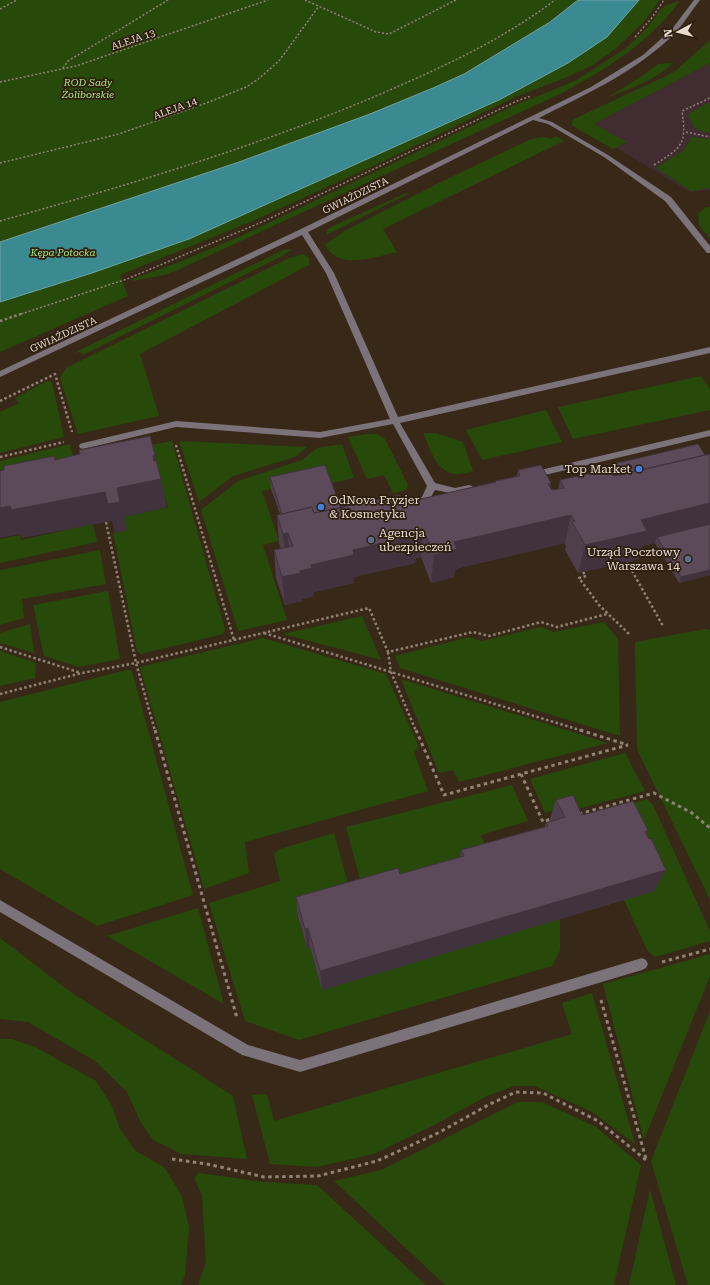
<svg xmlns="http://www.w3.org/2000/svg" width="710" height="1285" viewBox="0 0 710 1285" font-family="'Roboto Serif',serif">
<rect width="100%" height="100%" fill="#382818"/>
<path fill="#412d31" d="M710,63V190L690,192L615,147L627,143L594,124Z"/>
<path fill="#274a0a" d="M0,0H660L644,22L615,49L593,65L565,78L515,97L384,161L255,220L120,275L128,296L0,352Z
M678,1L679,2C649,43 605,70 560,94L169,274L133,281L132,279L177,263L241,236L513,106L575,81L626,48L648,27L660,10L665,6Z
M710,40V63L594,124L627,142L613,149L576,128L572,125V120L674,72Z
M673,63C656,80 631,88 609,97H608L636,80L658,64Z
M710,102V133L695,129L688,114Z
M556,136L564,141L383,229L397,252C374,257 339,271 325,245L346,230L447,179L531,139L544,137L551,139Z
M691,137L710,139V188L691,191L656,168L684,150Z
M406,193L408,194L326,235L328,229L333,226Z
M706,207H710V239L699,225L698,214Z
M291,249L284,255L83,355L80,352L74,353L283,250Z
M304,254L309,258V265L140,354L159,416L78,434L60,378L66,368L289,258Z
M701,376L710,389V410L573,439L558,407Z
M47,381L52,382L64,437L0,453V412L19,403L15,398Z
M546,410L562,442L482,460L466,430Z
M423,433H436L463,442L473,471C468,472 460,475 454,474C435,470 430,448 423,433Z
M367,434H377L385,439L408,485L406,490L393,493L384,475L367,479L348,437Z
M172,441L225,629L223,634L141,654L137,651L113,533L127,530L124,517L168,507L150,445Z
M179,441L307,447L295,457L233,476L199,502Z
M70,444L79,480L0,496V461Z
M342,444L354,478L328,484L325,477L262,491L279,541L263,545L287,620L238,631L201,510L238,481L302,460L317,448Z
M93,524L97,542L0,563V539L20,535L21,540Z
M100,550L106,584L22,599L24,618L0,625V570Z
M108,591L120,659L79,667L44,656L33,605Z
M362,616L381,660L283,634Z
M604,622L618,639L620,736L400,668L395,656L469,637L482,641L541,627L554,632Z
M30,624L34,653L0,643V633Z
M705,629L710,630V900L637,749L635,642Z
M263,638L386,674L419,747L414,752L428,791L245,842L249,873L204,889L140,667Z
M0,651L36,663L35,678L0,686Z
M127,670L132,671L193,895L97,926L0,869V702Z
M401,679L608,743L459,782L453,770L439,773Z
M625,753L645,791L574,810L571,805L545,813L530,779Z
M512,785L528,821L481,835L488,851L365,898L346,827Z
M647,799L653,805L710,931V941L655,957L647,950L624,900L654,891L580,818Z
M334,833L353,902L298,918L307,948L310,947L322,989L560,919V950L552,966L299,1040L245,1021L209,903L280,881L274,854L280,849Z
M198,908L224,1004L107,936Z
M0,938L72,993L233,1096L247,1159L182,1154L153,1140L140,1121L127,1092L95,1061L28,1022L0,1019Z
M710,954V976L644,1140L603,984Z
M592,993L635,1144L592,1112L535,1086H514L487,1096L434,1125L374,1154L317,1167L270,1164L252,1095L267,1094L274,1121L572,1034L562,1003Z
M710,1011V1285H688L651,1161Z
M0,1039H12L35,1047L96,1081L112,1106L120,1129L136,1151L164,1167L182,1196L189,1227L185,1275L181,1285H0Z
M518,1102H542L596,1127L641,1165L614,1285H445L334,1181L381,1170Z
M199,1173L264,1182L317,1185L426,1285H198L206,1262L202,1195L194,1178Z
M650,1189L676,1285H629Z"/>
<path fill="#3c8a91" stroke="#6fa3a4" d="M578,0H639L607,37L568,63L501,99L189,239L92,273L0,302V242L239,162L370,114L433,88L464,74L550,22Z"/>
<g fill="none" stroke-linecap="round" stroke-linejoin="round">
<path stroke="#908275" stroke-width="1.5" stroke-dasharray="2 2" stroke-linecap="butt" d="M305,0L376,32L389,34L456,0
M0,9L17,0
M635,37L651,19L664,0
M63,68L68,61L168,0
M0,82L76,66L268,0
M686,132L710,137
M0,163L119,134L209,102L246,87L257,80L279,61L319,6
M654,165C682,147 687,145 682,111L710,98
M0,221C125,186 249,149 369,99C434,71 498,43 555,0
M21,314L127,279L262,222L517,101L531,96"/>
<path stroke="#908275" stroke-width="2.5" stroke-dasharray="2.5 2.5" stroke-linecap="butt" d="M0,321L24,313
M0,401L55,374L72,432
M176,445L234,640
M0,457L64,442
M106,522L136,663L155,731
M627,562L663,626
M583,572L586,576L579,578L599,605L629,634
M264,633L583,731
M0,647L81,673
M388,652L391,672L416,731
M0,694L82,673L136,663L369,608L388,652L473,632L489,636L541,622L557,627L607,614"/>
<path stroke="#908275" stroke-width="3" stroke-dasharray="3.5 3.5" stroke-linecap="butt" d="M155,730L237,1018
M416,730L444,795L628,745
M580,730L628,745
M521,774L543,822L553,818
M579,814L654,793L692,813L710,828
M662,962L710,949
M601,1000L646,1159
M172,1159L207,1164L264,1177L318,1176L377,1161L438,1133L490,1104L516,1092L543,1093L598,1121L646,1160"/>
<path fill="#7b727a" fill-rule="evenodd" d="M694,0H700C692,10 685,22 676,32C638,71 586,94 539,118L552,122L608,155L671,197L710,246V253H707L665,201L604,157L548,124L533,120L308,232L334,273L398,417L710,347V353L400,423L435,483L455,488L469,485L472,486L474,488L472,490L455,494L435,490L428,502L415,505L412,504L410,502L412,500L422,497L427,486L393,424L320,438L176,427L83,449L80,448L79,446L80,444L83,443L176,421L320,432L390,419L326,273L302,235L0,377V371L301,229L591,87L643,55L672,29Z
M710,430V436L532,478L528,475L532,472Z
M0,900L248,1045L300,1060L642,958L646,960L648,964L646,968L642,970L300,1072L242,1055L0,912Z"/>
</g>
<path fill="#4f3f4d" d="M613,464L710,575L679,583L655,543L642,546L638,559L578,573L565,550L566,546L565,543L455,569L454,577L431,583L421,557L416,558L415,563L354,577V583L314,592V596L302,599V601L285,605L276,578L274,550L281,549L279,543L277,515L280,514L271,489L270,477L341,508L403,503L495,482V481L517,476L518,470L551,483L550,487L552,490L558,489L560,480L615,476L611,470Z
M556,800L582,815L648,830L646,834L666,870L654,891L322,990L310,947L307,948L298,917L296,897L400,874L460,857L461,850L544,827L546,823L549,822Z"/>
<path fill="#40333e" d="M155,455L160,479H161L167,507L124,517L127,530L115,533L112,521L22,538L20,534L0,538V508L117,488L153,456Z
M710,503V529L657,537L655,543L642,546L638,559L578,573L585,545L641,520Z
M571,515L565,543L455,569L454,577L431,583L434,555L454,542Z
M423,529L421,557L416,558L415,563L354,577V583L314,592V596L302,599V601L285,605L282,577L300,571L311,565L353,550L415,530Z
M288,533L290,561L286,562L283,534Z
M710,570V575L679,583L681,577Z
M666,870L654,891L322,990L320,971Z
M308,928L310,947L307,948L305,929Z"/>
<path fill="#5c4959" stroke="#40333e" d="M150,436L155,455L153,456L154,461L156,460L161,479L117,488L120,502L108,504L105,492L11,510L10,506L0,508V471L4,470V466L54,456L55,460L80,454L79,450Z
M698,444L705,455L620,475L613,464Z
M710,454V503L641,520L647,531L585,545L572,522L575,521L571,515L454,542L457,549L434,555L423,529L415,530L417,535L353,550L354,555L311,565L312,568L300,571L301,573L282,577L274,550L293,546L288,533L283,534L277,515L312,507L314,513L399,495L403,503L496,482L495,481L520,476L518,470L541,465L551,483L548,484L552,490L564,488L560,480L610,469L614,476Z
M325,465L341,508L314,513L312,507L282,514L270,477Z
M710,524V570L681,577L657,537Z
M573,795L582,815L633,801L648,830L645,832L649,839L651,838L666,870L320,971L308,928L305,929L296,897L398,868L400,874L464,856L461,850L548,826L546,823L565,817L556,800Z"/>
<g fill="#3f7fe0" stroke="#2e1e0e" stroke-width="1.5">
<circle cx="639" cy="469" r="4"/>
<circle cx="321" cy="507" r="4"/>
</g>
<g fill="#5c6f8a" stroke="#2e1e0e" stroke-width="1.5">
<circle cx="371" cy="540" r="4"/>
<circle cx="688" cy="559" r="4"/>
</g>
<g text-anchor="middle" stroke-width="3.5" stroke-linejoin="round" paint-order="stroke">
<g font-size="10" fill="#e7dcd2" stroke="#2e1e0e">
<text transform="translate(133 39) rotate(-19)" y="4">ALEJA 13</text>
<text transform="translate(175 108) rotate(-20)" y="4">ALEJA 14</text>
<text transform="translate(355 195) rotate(-26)" y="4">GWIAŹDZISTA</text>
<text transform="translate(63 334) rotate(-25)" y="4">GWIAŹDZISTA</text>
</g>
<g font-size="10" font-style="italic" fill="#a8ec7f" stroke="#2e1e0e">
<text x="88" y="86">ROD Sady<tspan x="88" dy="12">Żoliborskie</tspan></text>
<text x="63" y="256">Kępa Potocka</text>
</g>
<g font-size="12" fill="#e7dcd2" stroke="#2e1e0e" text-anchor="end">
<text x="631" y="473">Top Market</text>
<text x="329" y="504" text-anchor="start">OdNova Fryzjer<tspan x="329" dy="14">&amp; Kosmetyka</tspan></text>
<text x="379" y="537" text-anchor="start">Agencja<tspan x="379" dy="14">ubezpieczeń</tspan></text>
<text x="680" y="556">Urząd Pocztowy<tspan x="680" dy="14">Warszawa 14</tspan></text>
</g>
</g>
<g transform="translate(678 32) rotate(263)" stroke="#2e1e0e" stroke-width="3" paint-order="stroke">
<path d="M0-3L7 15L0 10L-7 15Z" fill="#e7dcd2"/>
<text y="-6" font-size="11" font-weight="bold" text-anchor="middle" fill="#e7dcd2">N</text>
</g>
</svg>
